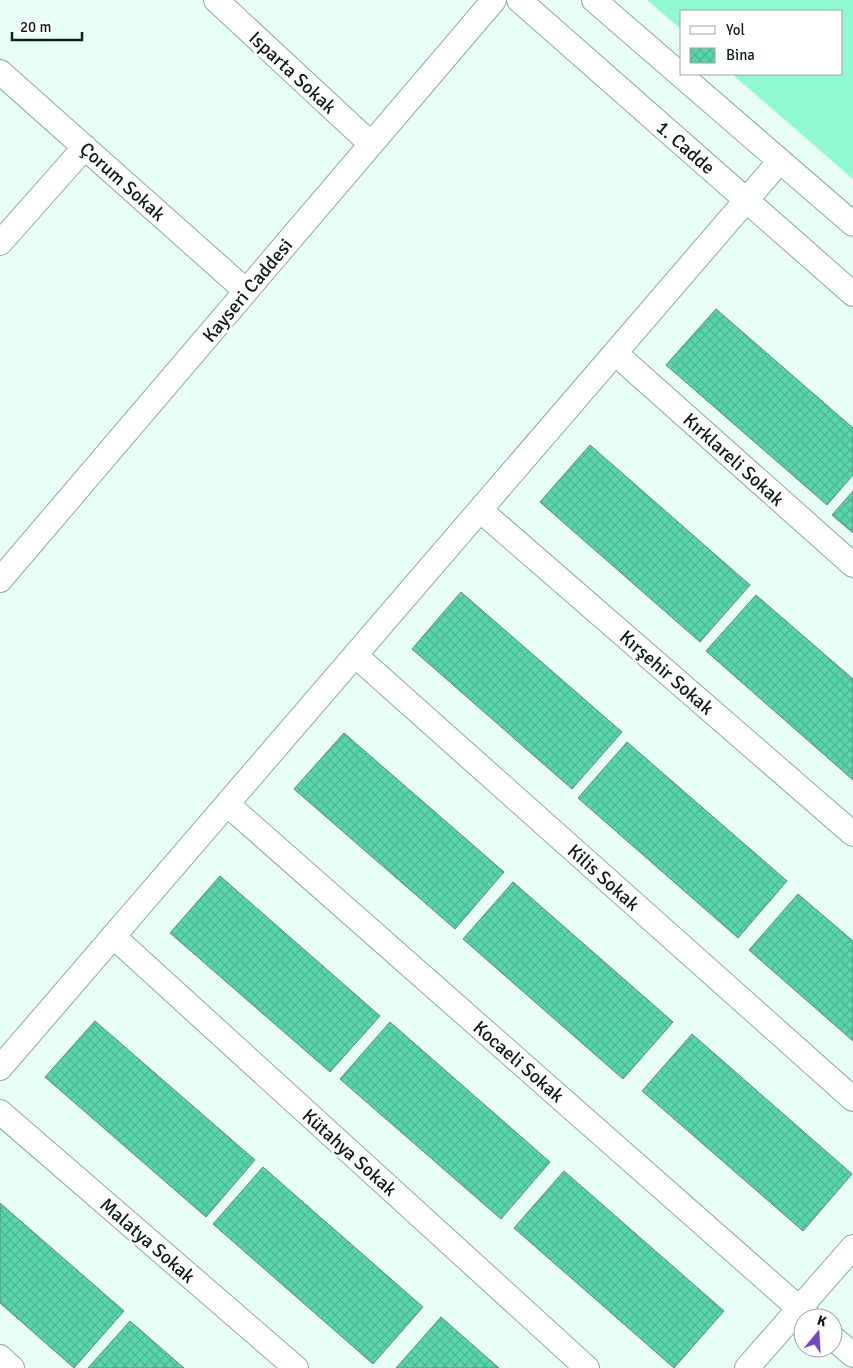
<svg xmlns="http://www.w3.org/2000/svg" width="853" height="1368" viewBox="0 0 853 1368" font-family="Signika,sans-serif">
<defs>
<pattern id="building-cross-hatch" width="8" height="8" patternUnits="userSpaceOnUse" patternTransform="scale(1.25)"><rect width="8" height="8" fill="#59d5ac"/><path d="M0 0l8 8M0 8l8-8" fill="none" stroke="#4cb693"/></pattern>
</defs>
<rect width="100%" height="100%" fill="#e8fff5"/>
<path fill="#90f9d2" d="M647,0H853V179L732,74H842V11H682V30Z"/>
<path fill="url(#building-cross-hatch)" stroke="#678a7c" d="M716,309L853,428V475L827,505L666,365Z
M590,445L750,585L700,642L540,502Z
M853,491V533L832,515Z
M461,592L622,732L572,789L412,649Z
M756,595L853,679V780L706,651Z
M344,733L504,872L455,929L294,789Z
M627,742L787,881L738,938L578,798Z
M220,876L380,1016L330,1072L170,933Z
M513,882L673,1022L623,1079L463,939Z
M798,894L853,941V1041L749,950Z
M95,1021L255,1160L206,1217L45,1077Z
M390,1022L550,1162L501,1219L340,1079Z
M692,1034L852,1174L803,1231L642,1091Z
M263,1167L423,1307L373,1364L213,1224Z
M564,1171L724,1311L674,1368L514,1228Z
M0,1203L124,1311L74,1368L0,1303Z
M441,1317L499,1368H396Z
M130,1321L184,1368H88Z"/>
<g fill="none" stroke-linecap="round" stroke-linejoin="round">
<g stroke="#8aad9f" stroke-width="26">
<path id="minor" d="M216,0L371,144
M519,0L853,294
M594,0L853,224
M0,72L246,291
M0,243L85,147
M615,353L853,565
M480,510L853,834
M0,580L494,0
M355,655L853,1099
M227,804L810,1318
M113,936L587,1368
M0,1068L780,161
M0,1112L296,1368
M833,1338L853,1355
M0,1357L12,1368
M747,1368L853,1247"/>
</g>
<use href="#minor" stroke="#fff" stroke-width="24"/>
</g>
<g text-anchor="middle" stroke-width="5" stroke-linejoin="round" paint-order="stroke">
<g font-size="19" fill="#101e19" stroke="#fff">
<text transform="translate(293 72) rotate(43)" y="7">Isparta Sokak</text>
<text transform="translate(686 147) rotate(41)" y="7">1. Cadde</text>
<text transform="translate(123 181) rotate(42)" y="7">Çorum Sokak</text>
<text transform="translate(247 290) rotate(-50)" y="7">Kayseri Caddesi</text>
<text transform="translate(734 459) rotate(42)" y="7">Kırklareli Sokak</text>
<text transform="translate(667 672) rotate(41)" y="7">Kırşehir Sokak</text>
<text transform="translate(604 877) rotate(42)" y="7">Kilis Sokak</text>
<text transform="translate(519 1061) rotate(41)" y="7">Kocaeli Sokak</text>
<text transform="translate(350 1152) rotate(42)" y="7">Kütahya Sokak</text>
<text transform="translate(148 1240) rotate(41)" y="7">Malatya Sokak</text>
</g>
</g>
<rect x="680" y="10" width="162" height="65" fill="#ffffff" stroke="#9fa5a3"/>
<rect x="690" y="26" width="25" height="8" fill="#ffffff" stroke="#9fa5a3"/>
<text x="726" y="35" font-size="15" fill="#101e19">Yol</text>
<rect x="690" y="48" width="25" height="15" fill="url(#building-cross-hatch)" stroke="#9fa5a3"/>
<text x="726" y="60" font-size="15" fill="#101e19">Bina</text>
<g transform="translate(818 1333) rotate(18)"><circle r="24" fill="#ffffff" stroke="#9fa5a3"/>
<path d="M0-4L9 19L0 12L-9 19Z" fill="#6f4bc4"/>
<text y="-8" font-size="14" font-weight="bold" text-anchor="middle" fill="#101e19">K</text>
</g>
<path d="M12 32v8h70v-8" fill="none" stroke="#101e19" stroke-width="2.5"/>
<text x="20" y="32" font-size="15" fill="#101e19" stroke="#ffffff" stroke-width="4" paint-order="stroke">20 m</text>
</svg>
